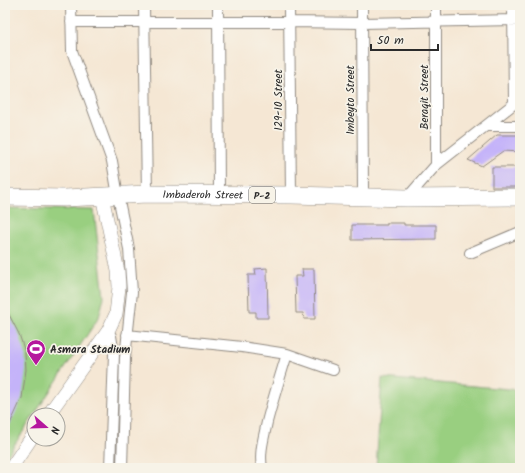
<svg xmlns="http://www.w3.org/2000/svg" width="525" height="473" viewBox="0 0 525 473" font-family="Kalam,sans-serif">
<rect width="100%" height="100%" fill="#f7f3e8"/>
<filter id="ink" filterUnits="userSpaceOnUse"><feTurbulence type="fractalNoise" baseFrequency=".025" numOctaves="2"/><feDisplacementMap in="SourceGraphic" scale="8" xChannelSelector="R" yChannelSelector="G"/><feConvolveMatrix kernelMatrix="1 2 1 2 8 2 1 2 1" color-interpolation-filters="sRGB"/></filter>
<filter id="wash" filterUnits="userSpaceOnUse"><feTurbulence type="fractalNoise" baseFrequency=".012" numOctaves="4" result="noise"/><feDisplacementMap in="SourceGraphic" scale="16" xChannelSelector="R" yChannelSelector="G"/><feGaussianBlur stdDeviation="0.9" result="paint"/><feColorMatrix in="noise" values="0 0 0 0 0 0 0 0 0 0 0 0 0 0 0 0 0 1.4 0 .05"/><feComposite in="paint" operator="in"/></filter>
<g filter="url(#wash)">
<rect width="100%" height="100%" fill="#f5e7d4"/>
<path fill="#99cf80" stroke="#627d56" d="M5,208L94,210L104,297L99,317L5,459Z
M382,378L520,390V468H376Z"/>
<g id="blocks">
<path fill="#c4b3f9" d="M497,135H520V152L503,151L482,166L468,160Z
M492,167H520V187H492Z
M387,223H404V225H436V239L352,240V225H387Z
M267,268L268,318H256V312H249L248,275H256L255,269Z
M302,269H314L315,319H304L303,313H296L295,276H303Z
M5,307L19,334L25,352L26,370L22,398L5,435Z"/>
</g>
</g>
<g filter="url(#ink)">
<use href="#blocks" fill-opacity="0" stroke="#908980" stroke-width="1"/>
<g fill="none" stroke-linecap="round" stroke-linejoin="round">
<g stroke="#908980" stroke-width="12">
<path id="minor" d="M71,5L72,51L112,161L118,196L129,249L132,292L125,358L122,468
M144,5L147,194
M218,5L219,195
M289,5L291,195
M362,5L363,196
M436,5V165
M513,5L514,103
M71,22H289L362,23L520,20
M486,126H520
M407,198L436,165L520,99
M470,253L520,232
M108,331L111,336L114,354L110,468
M127,335L242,347L287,354L333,370
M262,468C259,452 264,437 267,422C273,399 280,377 287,354"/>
</g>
<g stroke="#908980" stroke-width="14">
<path id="tertiary" d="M48,415L108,331L116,314L119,287L118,271L102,196
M11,468L34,434"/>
</g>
<g stroke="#908980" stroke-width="18">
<g id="trunk">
<path id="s1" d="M5,197L65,198L147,194L291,195L407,198L520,197"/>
</g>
</g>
<use href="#minor" stroke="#fff" stroke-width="10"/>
<use href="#tertiary" stroke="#fff" stroke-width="13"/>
<use href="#trunk" stroke="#fff" stroke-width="17"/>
</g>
</g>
<defs>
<g id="stadium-pin" transform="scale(1)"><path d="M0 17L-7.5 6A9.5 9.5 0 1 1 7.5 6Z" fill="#b5179e" stroke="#f7f3e8"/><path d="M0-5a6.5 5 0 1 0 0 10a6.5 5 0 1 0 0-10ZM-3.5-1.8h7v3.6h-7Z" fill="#fff"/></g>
</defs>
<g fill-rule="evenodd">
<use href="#stadium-pin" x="36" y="349"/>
</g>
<g text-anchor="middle" stroke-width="3.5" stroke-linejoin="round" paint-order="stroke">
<rect fill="#f7f3e8" stroke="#686764" stroke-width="1" x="249" y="187" width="26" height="16" rx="3"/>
<g font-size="10" font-weight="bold" fill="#2b2b2b">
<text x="262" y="199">P-2</text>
</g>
<g font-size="11" fill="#2b2b2b" stroke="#f7f3e8">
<text transform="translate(424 97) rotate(-90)" y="4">Beraqit Street</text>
<text transform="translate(278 100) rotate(-90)" y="4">129-10 Street</text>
<text transform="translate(350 100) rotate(-90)" y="4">Imbeyto Street</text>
<text dy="4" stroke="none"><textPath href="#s1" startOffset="198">Imbaderoh Street</textPath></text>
</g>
<g font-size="11" font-weight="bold" fill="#2b2b2b" stroke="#f7f3e8" text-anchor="start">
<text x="50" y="353">Asmara Stadium</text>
</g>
</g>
<rect width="525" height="473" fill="none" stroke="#f7f3e8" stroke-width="20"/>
<g transform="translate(46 427) rotate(110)"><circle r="19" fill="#f7f3e8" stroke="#a5a39c"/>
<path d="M0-3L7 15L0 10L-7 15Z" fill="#b5179e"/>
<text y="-6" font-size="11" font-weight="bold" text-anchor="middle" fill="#2b2b2b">N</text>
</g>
<path d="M371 44v6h67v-6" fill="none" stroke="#2b2b2b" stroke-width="2"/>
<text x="377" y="44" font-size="12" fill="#2b2b2b" stroke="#f7f3e8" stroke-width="3" paint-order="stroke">50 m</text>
</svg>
